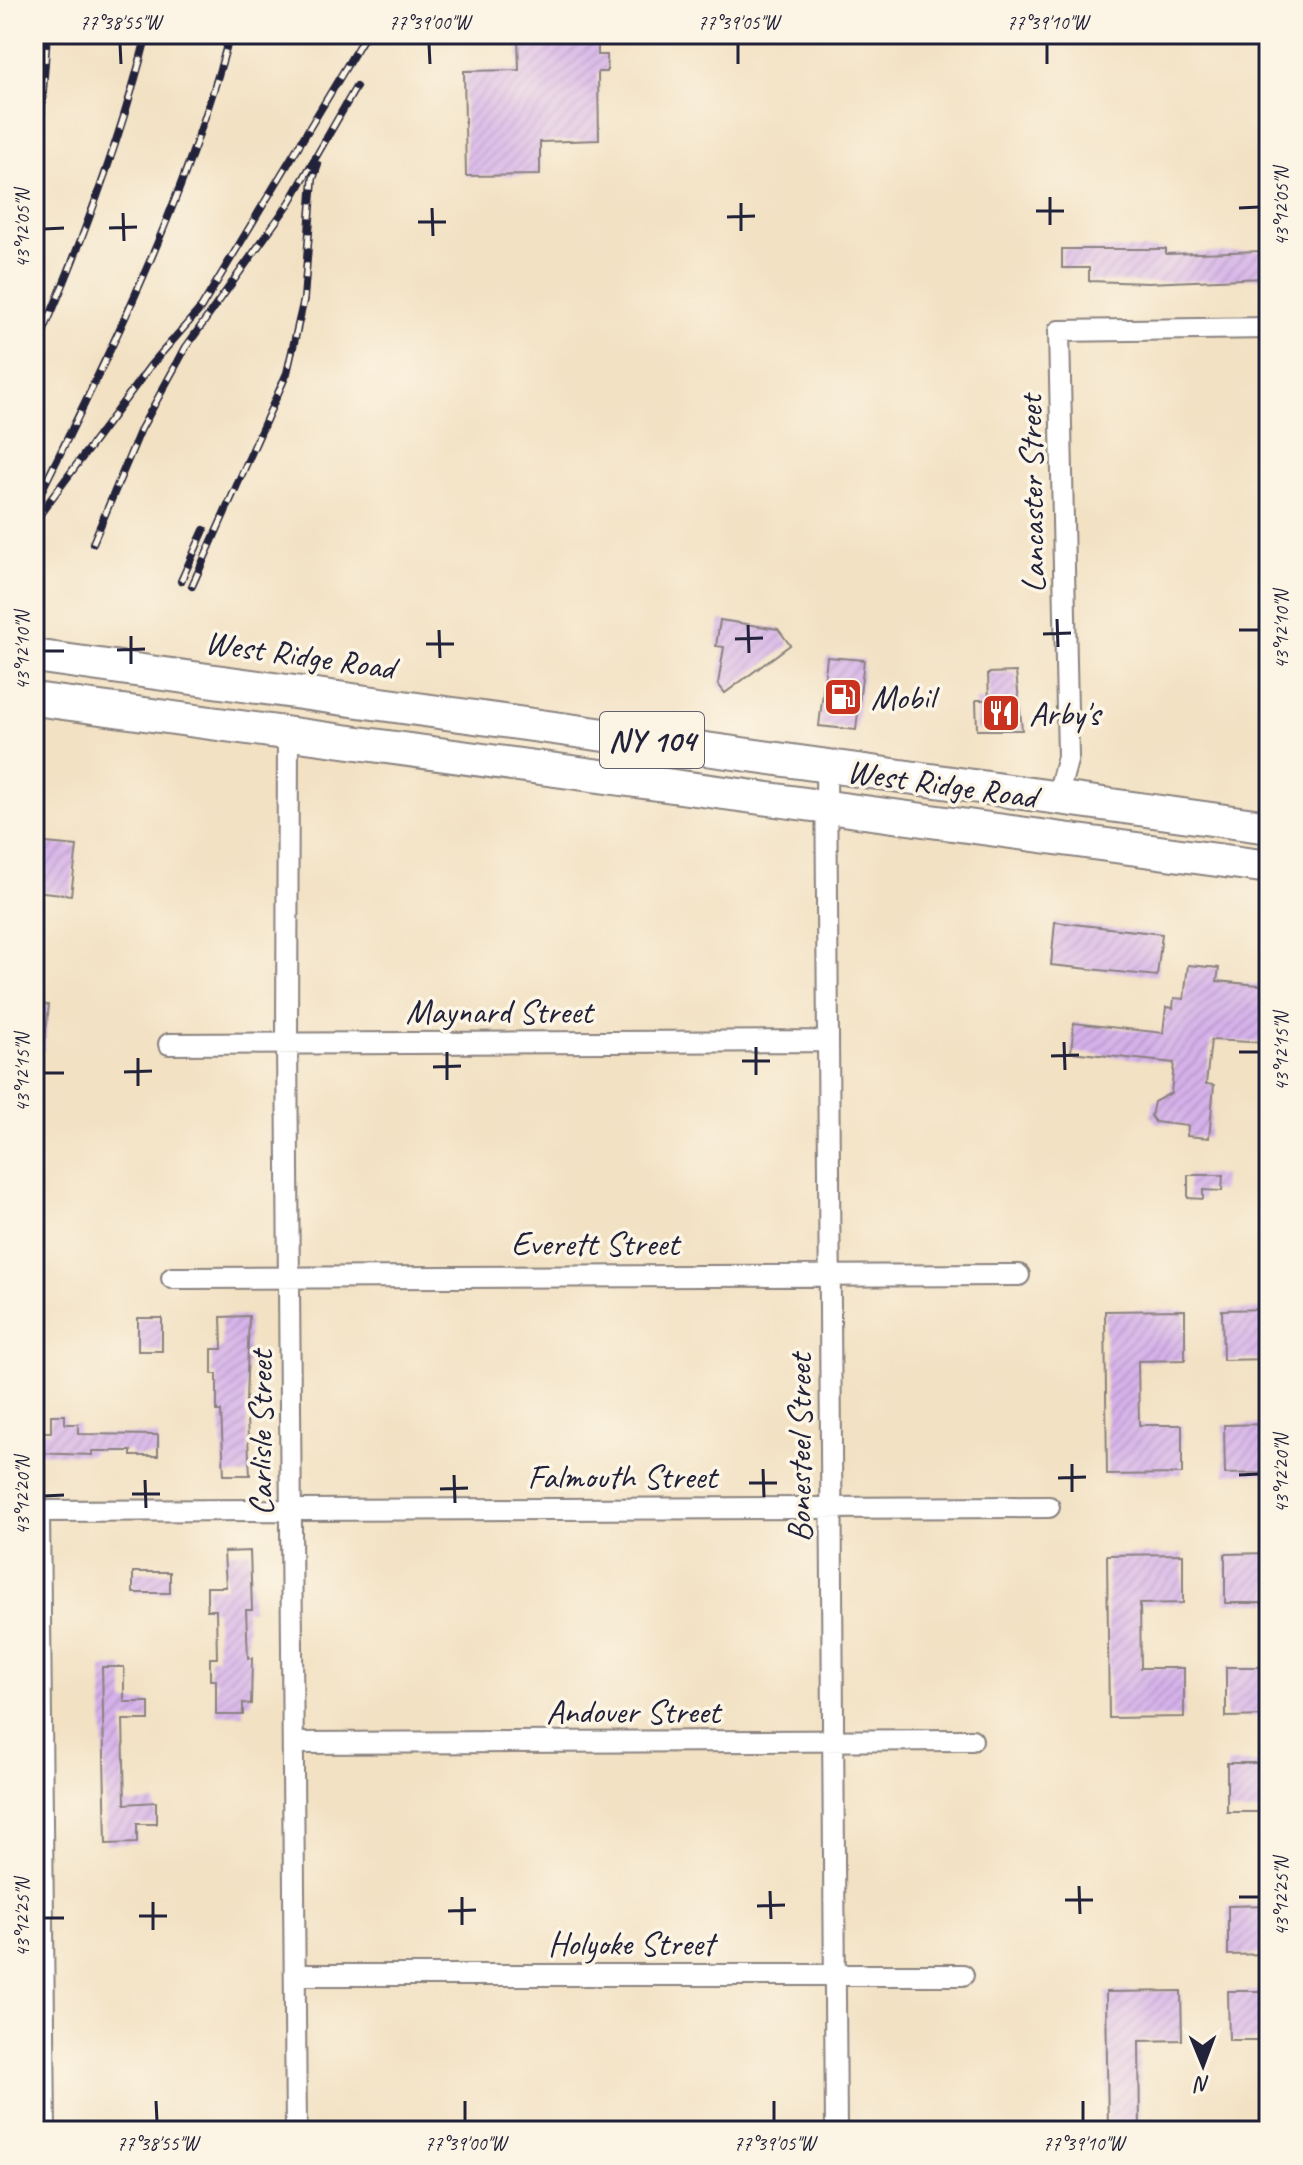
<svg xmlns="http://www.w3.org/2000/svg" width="1303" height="2165" viewBox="0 0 1303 2165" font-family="Caveat,sans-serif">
<defs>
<pattern id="building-hatch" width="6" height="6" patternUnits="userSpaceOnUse" patternTransform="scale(2)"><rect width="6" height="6" fill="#d5b1e9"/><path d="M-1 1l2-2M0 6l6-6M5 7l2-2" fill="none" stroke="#b798c9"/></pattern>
</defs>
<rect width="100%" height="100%" fill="#fcf5e5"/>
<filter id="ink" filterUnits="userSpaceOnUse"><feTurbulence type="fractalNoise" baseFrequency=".0125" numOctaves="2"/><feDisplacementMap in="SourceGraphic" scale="16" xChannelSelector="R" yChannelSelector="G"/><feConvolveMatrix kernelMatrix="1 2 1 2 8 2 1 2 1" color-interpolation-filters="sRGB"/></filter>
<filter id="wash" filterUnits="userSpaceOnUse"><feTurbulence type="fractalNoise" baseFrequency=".006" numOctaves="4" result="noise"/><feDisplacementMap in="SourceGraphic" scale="32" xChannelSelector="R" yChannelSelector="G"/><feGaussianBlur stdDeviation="1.8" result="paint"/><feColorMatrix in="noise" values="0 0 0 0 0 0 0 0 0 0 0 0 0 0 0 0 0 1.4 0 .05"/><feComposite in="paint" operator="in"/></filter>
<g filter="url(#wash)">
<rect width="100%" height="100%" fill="#f2e1c3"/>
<g id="blocks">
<path fill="url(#building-hatch)" d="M598,34V55H607V72H598L599,140L540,142V175L466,176L464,71L519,70L518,35Z
M1062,249H1166V254L1263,251L1264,278L1148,283L1089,281V268H1062Z
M720,620L778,629L790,645L725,693L718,684L724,647L716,646Z
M827,657L864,660L856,730L819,726Z
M1016,672L1022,730H977L976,700H989L988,673Z
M35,842L77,846L71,895L34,891Z
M1055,922L1162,934L1157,976L1051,965Z
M1188,965L1219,968L1217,981L1269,986V1043L1211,1040L1206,1084L1214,1085L1209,1138L1187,1136L1188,1126L1155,1122L1151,1116L1154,1102L1171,1093L1174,1063L1071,1052L1074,1023L1163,1033L1166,1007L1173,1008L1174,998L1184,999Z
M34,1003L49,1005L44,1050L34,1049Z
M1188,1175H1223L1222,1191L1203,1190V1199L1188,1198Z
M1269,1309V1359L1223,1360L1222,1310Z
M1185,1310V1360L1138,1361L1139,1425H1182V1474L1107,1475L1105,1311Z
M249,1316L246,1401L250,1475H224L221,1411H217V1374H212V1349H222L221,1317Z
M138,1318H162V1351H138Z
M51,1415H65V1424H78V1434L158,1435V1456H131V1451H92V1455L34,1453V1432H51Z
M1269,1424V1473L1225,1474L1224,1425Z
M250,1551L252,1610H246L248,1658H252L251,1704L243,1703V1715H216V1680H210V1658H217L216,1610H207V1587H226L224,1552Z
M1269,1553V1603H1225V1554Z
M1183,1554V1603L1140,1604L1141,1668H1184V1717L1109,1718L1107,1555Z
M133,1572H170V1593H133Z
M102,1667H124V1702H149V1720H123L125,1804L156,1802V1824H137V1843L106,1844Z
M1226,1667H1269V1716L1226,1717Z
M1227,1763H1269V1812H1227Z
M1269,1905V1954L1228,1955V1906Z
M1181,1991L1182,2040L1139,2041L1140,2131H1108L1106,1992Z
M1228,1991H1269V2040H1229Z"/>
</g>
</g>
<g filter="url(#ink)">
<use href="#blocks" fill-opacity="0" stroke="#8a827f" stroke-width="2"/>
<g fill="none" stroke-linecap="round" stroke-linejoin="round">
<g stroke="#8a827f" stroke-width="24">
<path id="minor" d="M288,734L287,1044L296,2131
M826,765L836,2131
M1057,798L1068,757L1059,331L1269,328
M169,1044L828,1041
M172,1278L1019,1275
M34,1511L1049,1507
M39,1511L45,2131
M295,1743L972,1740
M298,1975H963"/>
</g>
<g stroke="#8a827f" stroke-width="36">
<path id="trunk" d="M34,656L1269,827
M34,699L1269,867"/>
</g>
<use href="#minor" stroke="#fff" stroke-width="20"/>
<use href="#trunk" stroke="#fff" stroke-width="32"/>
<g stroke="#22223b" stroke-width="8">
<path id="rail" d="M34,151L41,119L47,34
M34,353C80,249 119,145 147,34
M34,506C111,352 185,201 230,34
M34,522L151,365L201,308L366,34
M93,543L141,429L186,347L290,202L356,87
M181,581L204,530
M192,586L287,373L304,299L313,179L318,165"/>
</g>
<use href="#rail" stroke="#fcf5e5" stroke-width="5" stroke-dasharray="15" stroke-linecap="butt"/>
</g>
</g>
<path fill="none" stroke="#22223b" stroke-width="3" d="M120,44L121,64M429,44L430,64M738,44V64M1047,44V64M1050,197V225M741,203V231M432,208L433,236M1239,208L1259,207M1036,211H1064M123,213L124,241M727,217L755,216M418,222H446M109,228L137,227M44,229L64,228M1057,619L1058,647M748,625L749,653M439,630L440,658M1239,630H1259M1043,634L1071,633M131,636V664M735,639L763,638M426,644H454M117,650L145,649M44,651H64M1064,1042L1065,1070M756,1047V1075M447,1052V1080M1239,1052H1259M1051,1056L1079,1055M138,1058V1086M742,1061H770M433,1067L461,1066M124,1072L152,1071M44,1073H64M1072,1464V1492M763,1469L764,1497M454,1475L455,1503M1239,1475L1259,1474M1058,1478L1086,1477M145,1480L146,1508M749,1483H777M440,1489L468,1488M132,1494H160M44,1496L64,1495M1079,1886L1080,1914M770,1891L771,1919M462,1897V1925M1239,1897H1259M1065,1900H1093M153,1902V1930M757,1906L785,1905M448,1911L476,1910M139,1916H167M44,1918H64M156,2101L157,2121M465,2101V2121M774,2101V2121M1083,2101V2121"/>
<defs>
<g id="fuel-square" transform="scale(2)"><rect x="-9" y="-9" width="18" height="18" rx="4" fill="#c8321e" stroke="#fcf5e5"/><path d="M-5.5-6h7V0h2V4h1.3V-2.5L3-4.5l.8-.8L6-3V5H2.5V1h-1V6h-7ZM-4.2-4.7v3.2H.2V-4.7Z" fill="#fff"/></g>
<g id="restaurant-square" transform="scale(2)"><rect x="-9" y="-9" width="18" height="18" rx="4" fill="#c8321e" stroke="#fcf5e5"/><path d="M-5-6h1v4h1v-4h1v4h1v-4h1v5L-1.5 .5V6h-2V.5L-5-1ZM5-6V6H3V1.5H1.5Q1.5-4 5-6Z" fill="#fff"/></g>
</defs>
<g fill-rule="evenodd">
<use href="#fuel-square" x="843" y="697"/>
<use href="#restaurant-square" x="1001" y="713"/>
</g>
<g text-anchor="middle" stroke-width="7" stroke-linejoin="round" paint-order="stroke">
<rect fill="#fcf5e5" stroke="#63616e" stroke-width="2" x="600" y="712" width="104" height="56" rx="6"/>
<g font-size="32" font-weight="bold" fill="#22223b">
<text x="652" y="751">NY 104</text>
</g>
<g font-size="34" fill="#22223b" stroke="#fcf5e5">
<text transform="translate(1031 494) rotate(-91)" y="12">Lancaster Street</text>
<text transform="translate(300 654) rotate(8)" y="12">West Ridge Road</text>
<text transform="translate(942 783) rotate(8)" y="12">West Ridge Road</text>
<text x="499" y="1023">Maynard Street</text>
<text x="595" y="1255">Everett Street</text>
<text transform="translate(260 1433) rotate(-90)" y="12">Carlisle Street</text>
<text transform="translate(799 1448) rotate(-90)" y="12">Bonesteel Street</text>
<text x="622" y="1488">Falmouth Street</text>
<text x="633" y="1723">Andover Street</text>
<text x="631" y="1955">Holyoke Street</text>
</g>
<g font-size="34" fill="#22223b" stroke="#fcf5e5" text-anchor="start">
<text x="871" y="709">Mobil</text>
<text x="1029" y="725">Arby's</text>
</g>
</g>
<rect width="1303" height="2165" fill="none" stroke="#fcf5e5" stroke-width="88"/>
<g transform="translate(1203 2065) rotate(179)" stroke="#fcf5e5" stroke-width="6" paint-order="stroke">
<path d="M0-6L14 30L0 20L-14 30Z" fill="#22223b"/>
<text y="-12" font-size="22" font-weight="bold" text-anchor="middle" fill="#22223b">N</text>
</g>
<rect x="44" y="44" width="1215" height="2077" fill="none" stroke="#22223b" stroke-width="3"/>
<g font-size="20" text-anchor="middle" fill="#22223b">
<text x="120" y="29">77°38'55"W</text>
<text x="429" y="29">77°39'00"W</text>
<text x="738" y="29">77°39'05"W</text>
<text x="1047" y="29">77°39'10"W</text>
<text transform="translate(1281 207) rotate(-90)" y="7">43°12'05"N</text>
<text transform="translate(22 229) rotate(-90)" y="7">43°12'05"N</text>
<text transform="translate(1281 630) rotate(-90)" y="7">43°12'10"N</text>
<text transform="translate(22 651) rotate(-90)" y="7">43°12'10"N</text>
<text transform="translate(1281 1052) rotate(-90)" y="7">43°12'15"N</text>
<text transform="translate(22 1073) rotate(-90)" y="7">43°12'15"N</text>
<text transform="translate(1281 1474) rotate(-90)" y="7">43°12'20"N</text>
<text transform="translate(22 1496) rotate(-90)" y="7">43°12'20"N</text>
<text transform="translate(1281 1897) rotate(-90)" y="7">43°12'25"N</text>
<text transform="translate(22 1918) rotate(-90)" y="7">43°12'25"N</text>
<text x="157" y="2150">77°38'55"W</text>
<text x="465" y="2150">77°39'00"W</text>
<text x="774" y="2150">77°39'05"W</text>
<text x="1083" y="2150">77°39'10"W</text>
</g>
</svg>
